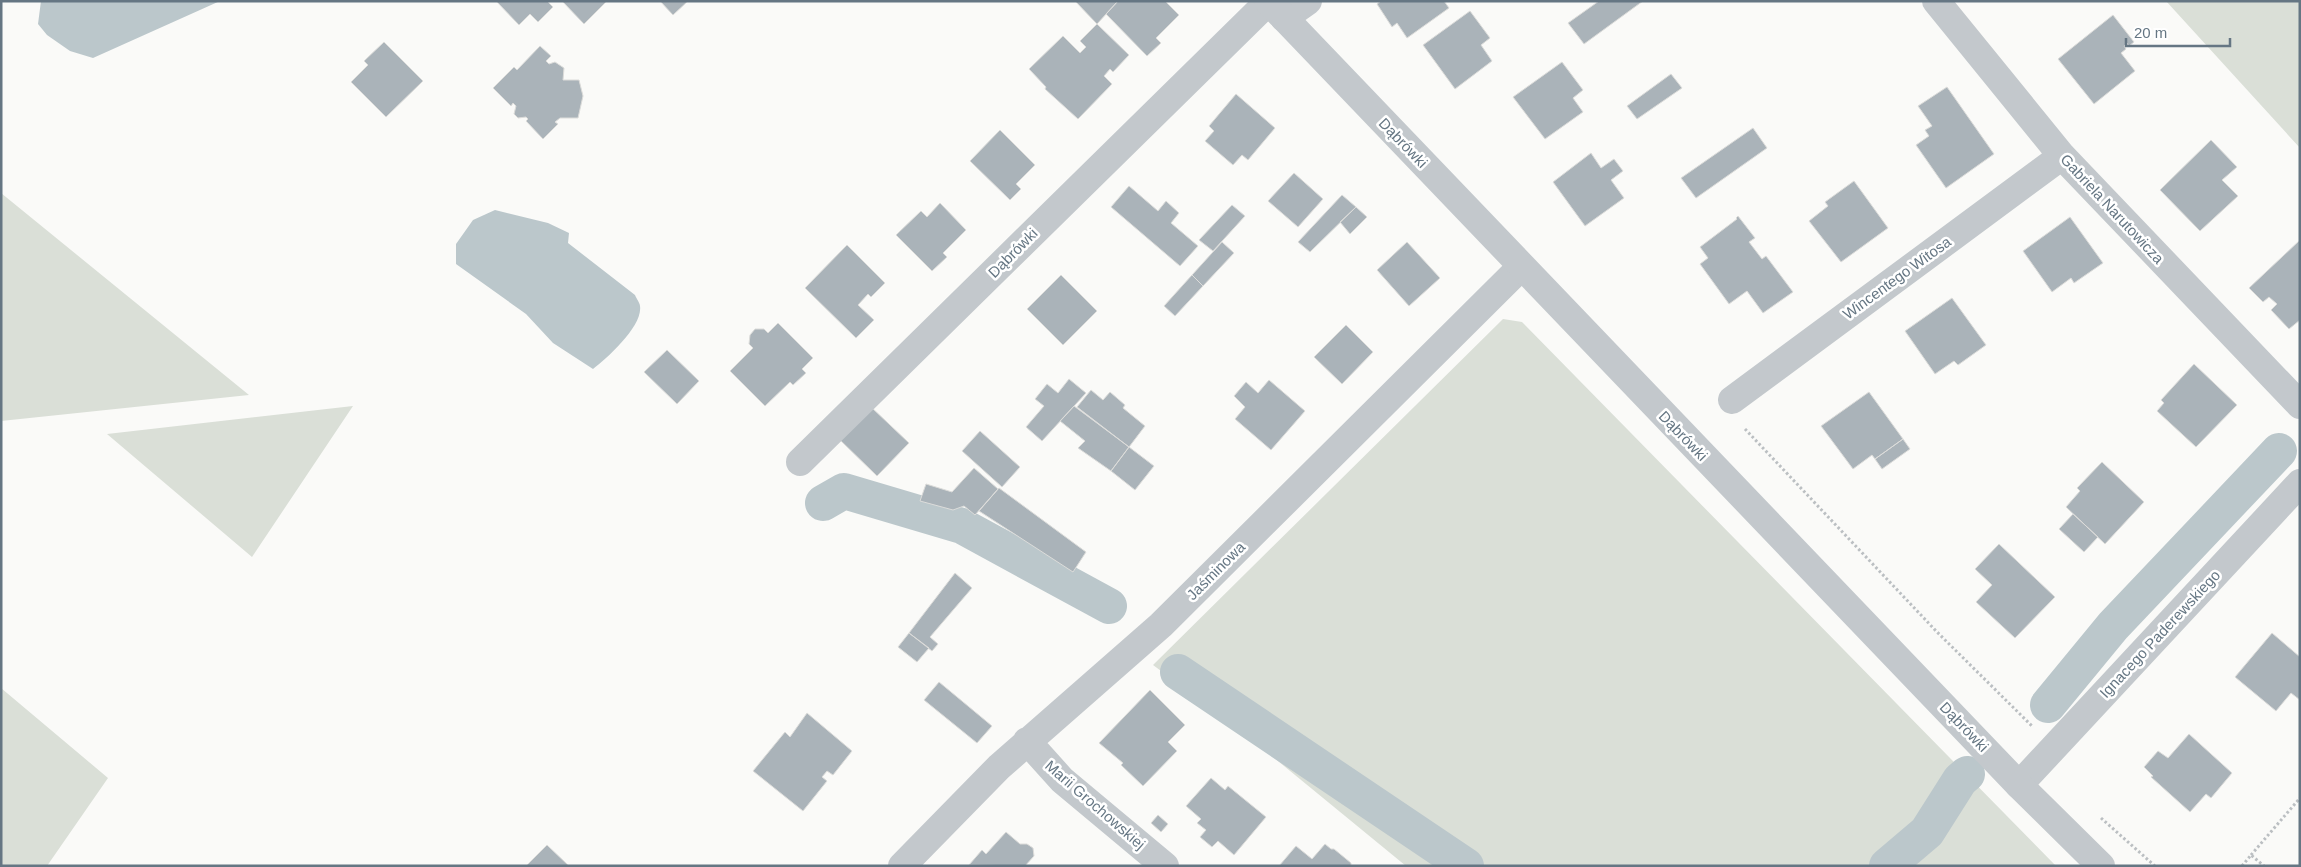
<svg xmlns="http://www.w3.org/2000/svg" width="2301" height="867" viewBox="0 0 2301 867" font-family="Arial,sans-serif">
<rect width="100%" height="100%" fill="#fafaf8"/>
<path fill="#dadfd7" d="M2166,1H2300V148Z
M1,193L249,395L1,421Z
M1503,319L1522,322L2056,866H1406L1234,725L1153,665Z
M353,406L252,557L107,434Z
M1,688L108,778L47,866H1Z"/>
<path fill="#bbc7cb" d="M41,1H220L93,58L70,51L47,35L38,24Z
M495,210L548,223L569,233L568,243L635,295C636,298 640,303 640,306C643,326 607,358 593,369L553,343L526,314L456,264V244L473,220Z"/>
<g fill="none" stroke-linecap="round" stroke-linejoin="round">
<path stroke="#bbc7cb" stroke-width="36" d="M823,503L844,491L962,526L1109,606
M1178,672L1466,866
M2048,705L2113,626L2279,451
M1887,866L1927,832L1960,780L1967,774"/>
</g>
<path fill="#aab3b9" stroke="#dcdcda" d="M496,1H547L553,7L538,22L530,14L519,25Z
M562,1H607L584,24Z
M660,1H688L673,15Z
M1075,1H1118L1097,24Z
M1118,1H1165L1179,15L1156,38L1161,43L1147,56L1106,14Z
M1381,1H1444L1449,8L1407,38L1397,23L1392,27L1377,4Z
M1599,1H1643L1584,44L1568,23Z
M1470,11L1490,38L1481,45L1492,61L1455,89L1423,45Z
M2113,15L2134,42L2129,46L2127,43L2124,46L2126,49L2121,53L2135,71L2094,104L2058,59Z
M1097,24L1129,55L1113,72L1110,69L1104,76L1112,84L1078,119L1045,89L1046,87L1029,69L1063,36L1080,53L1086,47L1080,41Z
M384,42L423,81L386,117L351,82L368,65L364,61Z
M540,46L551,56L546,61L549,64L555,62L564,68L563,80H579L583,96L578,118H560L555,122L558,124L543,139L526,121L528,119L526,117L518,118L514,114L516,106L513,103L511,106L493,88L514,67L517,70Z
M1562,62L1583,90L1573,98L1583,112L1545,139L1513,97Z
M1671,74L1682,88L1637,119L1627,106Z
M1947,87L1994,154L1946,188L1916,145L1929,136L1925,130L1932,126L1918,106Z
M1236,94L1275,128L1248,160L1242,155L1233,165L1205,141L1214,131L1209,126Z
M1753,128L1767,148L1696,198L1681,178Z
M1000,130L1035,165L1016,184L1021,189L1010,200L970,161Z
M2211,140L2237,167L2222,180L2238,196L2200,231L2160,190Z
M1591,153L1601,168L1614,159L1623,171L1611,180L1624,198L1585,226L1553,182Z
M1294,173L1323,199L1298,227L1268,201Z
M1854,181L1888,228L1841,262L1809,221L1828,206L1825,202Z
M1129,186L1158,211L1166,201L1179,213L1171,223L1198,246L1180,266L1111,207Z
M1342,195L1356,207L1310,252L1298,242Z
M940,203L966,230L943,253L947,257L932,271L896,235L921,211L927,217Z
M1232,205L1245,216L1213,251L1199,240Z
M1356,207L1367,217L1350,234L1340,222Z
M1738,216L1755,238L1749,242L1762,259L1766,256L1793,292L1763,313L1747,291L1729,304L1700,264L1708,258L1700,247L1737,219L1736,218Z
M2070,217L2103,263L2074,283L2071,278L2052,292L2023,251Z
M2300,240V320L2289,329L2271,310L2277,304L2269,297L2263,302L2249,288Z
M1222,242L1234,253L1203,286L1192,275Z
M1407,242L1440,278L1409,306L1377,270Z
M847,245L885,283L871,297L868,294L858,305L874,320L856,338L805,288Z
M1061,275L1097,311L1063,345L1027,309Z
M1192,275L1203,286L1175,316L1164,306Z
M1952,298L1986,345L1958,365L1954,361L1935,374L1905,331Z
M778,323L813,358L802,369L806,373L793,385L790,382L765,406L730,371L753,348L749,344L750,335L755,329H764L768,333Z
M1346,325L1373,352L1342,384L1314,357Z
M667,350L699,381L677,404L644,372Z
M2194,364L2237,405L2196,447L2157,411L2164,403L2161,400Z
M1069,379L1086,393L1042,441L1026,427L1044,406L1035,399L1047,384L1058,393Z
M1269,380L1305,411L1271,450L1235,419L1245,407L1234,396L1246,382L1258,393Z
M1091,390L1103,400L1110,392L1125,405L1123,408L1145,426L1129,447L1077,407Z
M1869,392L1903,439L1875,459L1872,455L1853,469L1821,426Z
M870,406L909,443L877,476L838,438Z
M1074,406L1129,447L1111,471L1078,448L1085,441L1060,421Z
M980,431L1020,467L1002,487L962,451Z
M1903,439L1910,449L1882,469L1875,459Z
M1129,447L1154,466L1135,490L1111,471Z
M2102,462L2144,502L2105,544L2066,507L2080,491L2077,488Z
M974,468L998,489L975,515L964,506L953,510L920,501L926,484L952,492Z
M999,488L1086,552L1073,572L979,511Z
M2073,514L2098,537L2084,552L2059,529Z
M1999,544L2055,597L2015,638L1976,602L1992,585L1975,569Z
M955,573L972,588L930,637L938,644L932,651L909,633Z
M909,633L929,648L917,662L898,647Z
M2272,633L2300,657V700L2291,693L2276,711L2235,677Z
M939,682L992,726L977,743L924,700Z
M1150,690L1185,725L1168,742L1177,751L1143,786L1121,765L1123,763L1099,743Z
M807,713L852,751L833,775L827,771L822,777L827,781L803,811L753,771L785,732L790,737Z
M2189,734L2232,773L2211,798L2206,794L2190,812L2151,777L2153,776L2144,767L2158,751L2168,758Z
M1211,778L1225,790L1228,786L1266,817L1234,855L1218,841L1212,847L1200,837L1206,830L1197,823L1201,819L1186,806Z
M1158,815L1168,824L1161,832L1151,823Z
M1006,832L1020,844H1027L1033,848L1034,856L1025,866L969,865L982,850L986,854Z
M1325,844L1331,849H1334L1351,863V866H1279L1296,846L1312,859Z
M547,845L569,866H526Z"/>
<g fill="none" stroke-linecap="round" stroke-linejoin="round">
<path stroke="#bbbfc2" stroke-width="3" stroke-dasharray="2.5 2.5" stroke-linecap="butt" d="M1745,429L1937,632L2032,726
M2101,818L2155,866
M2251,855L2300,798
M2242,866L2251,855L2264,866"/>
<path stroke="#c3c8cc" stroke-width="28" d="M1936,1L2062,156L2300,405
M1284,18L1308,1
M1732,400L2062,156
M800,462L1268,2
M1027,741L1062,780L1165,866
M2019,785L2300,483
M902,866L999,767L1161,625L1521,267"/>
<path stroke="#c3c8cc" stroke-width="28" d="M1268,1L2019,785L2101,866"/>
</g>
<g text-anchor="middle" stroke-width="5" stroke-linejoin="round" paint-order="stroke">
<g font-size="15" fill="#657683" stroke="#fff">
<text transform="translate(1403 143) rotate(46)" y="5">Dąbrówki</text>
<text transform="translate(2112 209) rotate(47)" y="5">Gabriela Narutowicza</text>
<text transform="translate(1013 253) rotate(-45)" y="5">Dąbrówki</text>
<text transform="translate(1897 278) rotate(-36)" y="5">Wincentego Witosa</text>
<text transform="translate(1683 436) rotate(46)" y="5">Dąbrówki</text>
<text transform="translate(1216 571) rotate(-45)" y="5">Jaśminowa</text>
<text transform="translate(2160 634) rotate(-47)" y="5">Ignacego Paderewskiego</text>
<text transform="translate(1964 727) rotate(46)" y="5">Dąbrówki</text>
<text transform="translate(1095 805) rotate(41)" y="5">Marii Grochowskiej</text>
</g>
</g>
<rect width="2301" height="867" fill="none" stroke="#657683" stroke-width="5"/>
<path d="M2126 38v8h104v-8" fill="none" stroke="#657683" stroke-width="2.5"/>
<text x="2134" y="38" font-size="15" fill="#657683" stroke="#ffffff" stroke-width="4" paint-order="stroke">20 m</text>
</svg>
